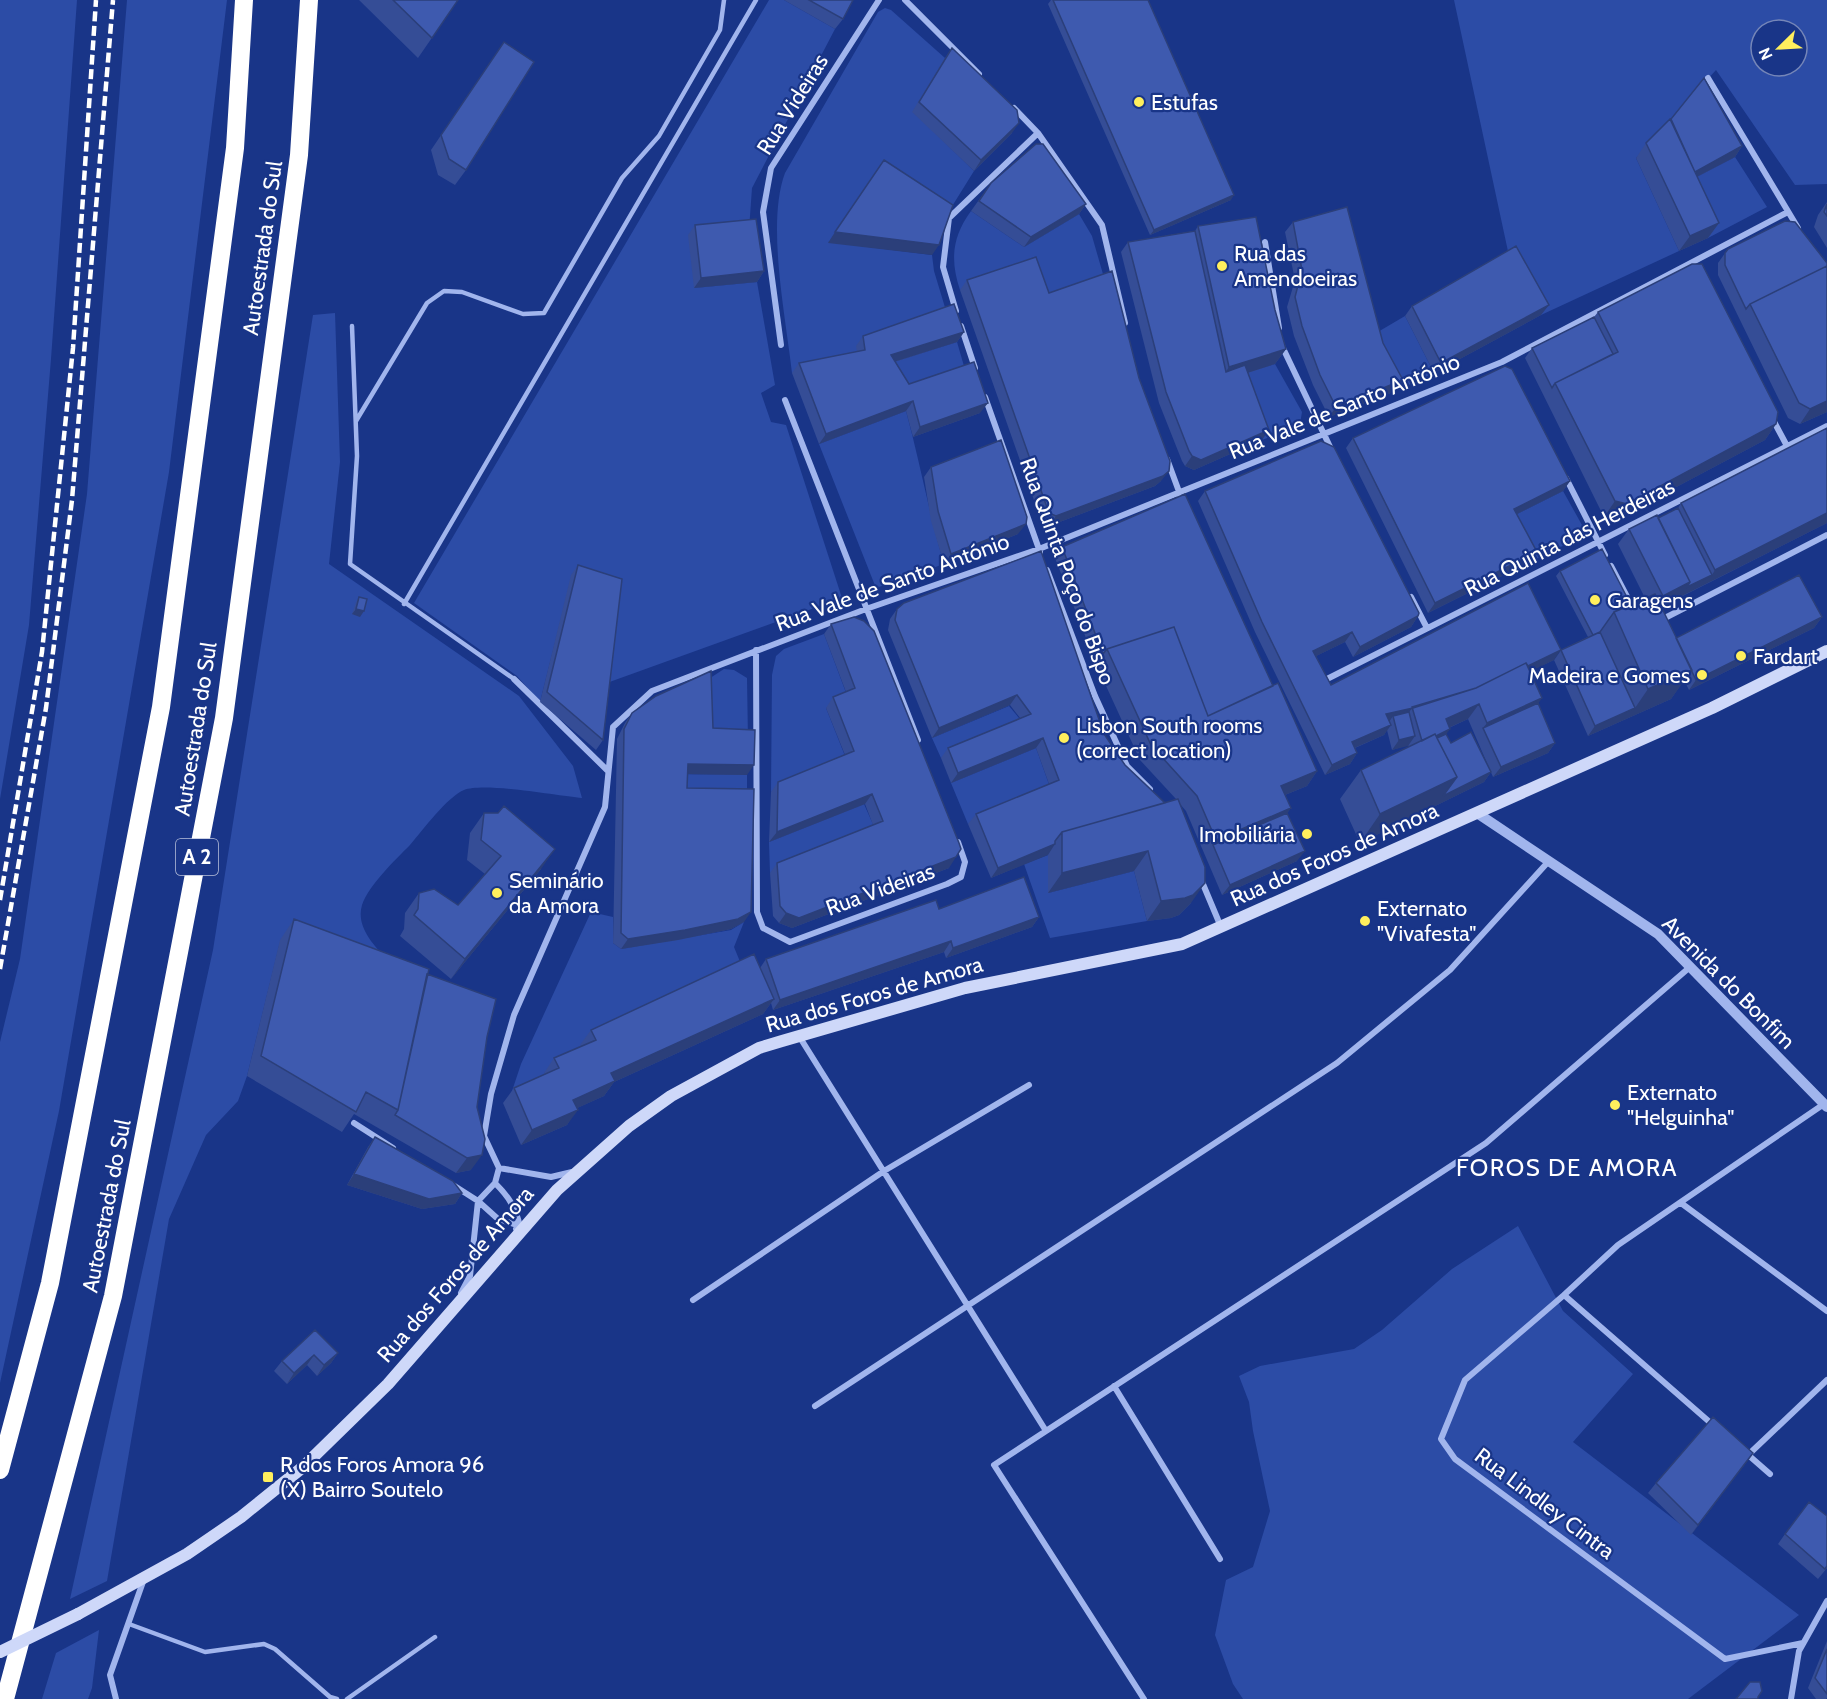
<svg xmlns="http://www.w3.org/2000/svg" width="1827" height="1699" viewBox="0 0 1827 1699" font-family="Cabin,sans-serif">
<rect width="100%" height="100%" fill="#193588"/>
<path fill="#2c4ca6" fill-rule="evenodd" d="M0,0H77L51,359L29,625L0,799Z
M127,0H227L169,472L59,1111L0,1383V1042L20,959L87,494Z
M769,0H784L835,29L752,188L749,230L694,288L757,282L775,385L761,393L771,422L786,425L842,598L604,684L572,575L540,702L517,676L414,603Z
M1454,0H1827V184L1795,185L1716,70L1636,158L1679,251L1541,315L1509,256ZM1761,30H1797V66H1761Z
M885,8L891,10L945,58L935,133L974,171L946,216L828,242L932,255L934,271L947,314L858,360L792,373C786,317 766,224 785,173L878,12Z
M1735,157L1767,207L1708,238L1683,184Z
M971,211L1024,247L1079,214L1092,236L1105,281L1042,303L1029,267L960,290C950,260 952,237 971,211Z
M335,313L340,462L329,564L519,696L573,766L582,798C558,796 485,782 464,790C447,797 423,830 410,845C395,860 369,885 362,905C351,941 411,977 435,996L279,946L247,1076L238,1101L206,1135L169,1219L107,1581L70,1599L213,950L313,315Z
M1405,316L1434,373L1396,391L1376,353L1371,336Z
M957,342L966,373L902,394L884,365Z
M1275,364L1302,412L1300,424L1296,427L1262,440L1238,375Z
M906,411C920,462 929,514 944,564L876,588L819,444Z
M1563,491L1587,534L1530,562L1507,519Z
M824,634L848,698L826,708L847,761L771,792L772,675L776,656L784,649Z
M724,669L734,670L747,678L748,740L706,739L704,682Z
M1009,706L1024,724L941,758L932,738Z
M1036,748L1051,790L968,824L951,783Z
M680,774L747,775V799L680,798Z
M864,804L876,831L770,873L769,842Z
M1048,855V893L1134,871L1147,921L1050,938L1024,864Z
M591,912L613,917V943L621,949L731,930L744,922L734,947L743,969L581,1045L585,1055L544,1073L548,1083L509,1100L521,1064Z
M1518,1226L1563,1311L1633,1374L1573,1442L1799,1615L1688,1699H1243L1233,1684L1215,1635L1226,1580L1253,1567L1270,1511L1253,1431L1249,1402L1239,1376L1260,1366L1354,1349L1382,1330L1452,1269Z
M99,1630L92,1688L88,1699H42L56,1653Z"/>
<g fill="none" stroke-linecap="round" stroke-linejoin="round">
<path stroke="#a1b5ed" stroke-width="4.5" d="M352,326L357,456L350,564L514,679
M356,421L427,303L444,291L462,292L523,314L544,313L622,178L659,136L720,30L724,0
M404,604L756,0
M129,1624L205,1652L264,1644L275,1649L330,1697L337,1699
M347,1699L435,1637"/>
<path stroke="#a1b5ed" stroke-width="6" d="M905,0L979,74
M1708,78L1798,228
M1014,108L1038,133L1102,225L1125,323
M1265,242L1279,328
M956,311L943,267L949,218L1038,133
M961,326L975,368
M781,345L763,212L771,168L879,0
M1282,346L1332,451
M985,397L1040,552
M785,400L918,740
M1772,418L1787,446
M1167,459L1181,497
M1566,478L1605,555
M1611,566L1634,610
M1047,570L1095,696L1127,766L1150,789
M1411,597L1427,628
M1659,621L1827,535
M756,650L757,912L763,928L790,942L947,884L961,877L965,862L958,842
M514,679L608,771
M1327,679L1827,426
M1200,877L1221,927
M799,1036L1046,1431
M354,1123L393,1148
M499,1168L551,1177L572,1172
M495,1183C509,1197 516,1208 520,1227L516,1229
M453,1185L478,1201L495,1183L499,1168L484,1136L491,1094L514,1015L605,807L613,727L652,691L866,609L1039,549L1502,362L1786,213
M478,1201L498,1219L520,1226
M1681,1203L1827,1311
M461,1293L470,1276L478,1201
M1564,1295L1713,1425
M693,1300L884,1171L1029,1085
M1114,1386L1220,1559
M815,1406L1337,1063L1450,970L1548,862
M1746,1453L1770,1474
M1748,1455L1827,1380
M1803,1643L1725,1659L1455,1459L1441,1439L1465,1380L1564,1295L1618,1245L1824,1104
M116,1699L110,1675L144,1579
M1144,1699L994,1465L1486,1143L1690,967
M1791,1699L1799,1651L1827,1601"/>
<path stroke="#a1b5ed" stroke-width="10" d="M1477,813L1658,934L1827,1107"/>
<path stroke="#ced8f9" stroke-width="12" d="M78,1614L187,1554L241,1517L303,1467L388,1384L557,1190L629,1126L671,1096L759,1048L782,1041L965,988L1182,944L1712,708L1827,651"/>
<path stroke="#fff" stroke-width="18" d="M0,1470L50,1283L161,707L235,148L244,0
M5,1699L113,1296L224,718L299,155L309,0"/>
<path stroke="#fff" stroke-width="4.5" stroke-dasharray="10 4.5" stroke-linecap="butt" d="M0,900L42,652L73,348L96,0
M0,969L46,708L72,500L113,0"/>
<path stroke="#ced8f9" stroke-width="12" d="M0,1652L78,1614"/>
</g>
<path fill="#354d96" d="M359,0H458L418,58Z
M784,0H853L843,19L835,29Z
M1051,0H1148L1231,200L1150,235L1048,4Z
M504,42L466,170L455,185L438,175L431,150Z
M952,48L1012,133L974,171L912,112L945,58Z
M1646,143L1742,146L1735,157L1697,177L1719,223L1708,238L1679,251L1636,158Z
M991,183L1086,204L1079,214L1024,247L971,211Z
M1827,202V248L1814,227L1818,215Z
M1293,222L1396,391L1329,417L1313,385L1294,336L1287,307L1295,280L1285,232Z
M695,225L764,271L757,282L694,288L688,235Z
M1198,226L1275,310L1286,349L1275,364L1248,373L1262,440L1194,470L1185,466L1182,461L1159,403L1121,252L1128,242L1195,231Z
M1728,249L1827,412L1800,424L1788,418L1718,275V263Z
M967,280L1049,293L1161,481L1155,486L1049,526L1042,523L960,290Z
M1412,306L1541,315L1434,373L1405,316Z
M1598,312L1776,424L1765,440L1616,519L1604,517L1525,358L1532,348L1594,317Z
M964,332L957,342L895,362L909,384L980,413L913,437L906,411L819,444L792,373L799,363L857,352L856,346L863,336Z
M1827,428V523L1661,607L1676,638L1822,617L1814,628L1689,690L1684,680L1671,699L1588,736L1554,660L1561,650L1588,637L1556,576L1560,571L1631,605L1645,598L1618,544L1629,529L1658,518L1678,508L1681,503Z
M1353,438L1570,481L1563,491L1517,514L1537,552L1530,562L1428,613L1346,448Z
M931,467L1018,534L944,564L931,521L924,477Z
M1205,491L1418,616L1411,627L1353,657L1345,642L1316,656L1331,685L1554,660L1530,671L1538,703L1555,743L1548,753L1493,777L1468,719L1449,728L1446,734L1451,743L1491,772L1484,782L1360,843L1340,799L1361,770L1409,747L1408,745L1392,750L1387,730L1384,735L1355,748L1357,753L1350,764L1325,775L1255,632L1198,501Z
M1062,547L1273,686L1317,771L1307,786L1285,795L1291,808L1287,813L1297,861L1222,895L1186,811L1180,804L1191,903L1179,915L1171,918L1147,921L1134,871L1048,893V854L991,878L968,824L976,814L1049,784L1036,748L951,783L941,758L948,748L1020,718L1010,705L932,738L888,630L890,619L897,609L1104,734L1125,765L1165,803L1176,799L1140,760L1096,664L1055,558Z
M578,565L603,740L596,750L540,702L571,575Z
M359,597L360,617L352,614L356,602Z
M831,624L949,868L792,928L779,923L773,916L770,873L777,863L873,825L865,804L769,842L771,792L778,782L845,755L826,708L833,697L846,692L824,634Z
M632,713L713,728L747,775L687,774V788L744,922L731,929L678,940L621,949L613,943L617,739L625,723Z
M484,813L541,869L451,979L400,936L404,929L405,913L419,893L458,905L485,874L467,860L470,833Z
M939,909L1039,917L1032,927L946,958L944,952L773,1010L771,1003L763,1014L614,1082L604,1096L577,1108L567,1125L521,1145L503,1103L514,1088L544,1074V1073L554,1058L581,1046L580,1045L591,1030L760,968L766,959Z
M294,919L427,974L487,1037L477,1107L471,1170L456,1173L354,1114L342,1132L247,1076L280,940Z
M375,1137L462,1193L455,1204L422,1209L347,1185L368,1147Z
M315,1330L338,1353L331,1363L317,1376L307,1365L287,1384L274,1371L282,1361Z
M1753,1453L1691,1535L1648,1493L1656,1483Z
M1827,1516V1568L1818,1579L1778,1544L1785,1534Z
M1827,1641V1698L1826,1699H1816L1808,1688Z"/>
<path fill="#2b3f7a" d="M1019,123L1012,133L974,171L981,160Z
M1742,146L1735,157L1683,184L1691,174Z
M1234,195L1231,200L1150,235L1154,230Z
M1086,204L1079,214L1024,247L1031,237Z
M1719,223L1708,238L1679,251L1690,236Z
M835,232L939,245L932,255L828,243Z
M764,271L757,282L694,288L701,278Z
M1549,305L1541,315L1434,373L1441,363Z
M964,332L957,342L884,365L891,355Z
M1286,349L1275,364L1219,382L1229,367Z
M1403,380L1396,391L1329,417L1336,407Z
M913,401L906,411L819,444L826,434Z
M1827,401V412L1800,424L1810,409Z
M988,403L980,413L913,437L920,427Z
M1776,424L1765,440L1616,519L1604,517L1615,501Z
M1269,430L1262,440L1194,470L1185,466L1192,456Z
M1169,471L1161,481L1155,486L1049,526L1056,516Z
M1570,481L1563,491L1507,519L1514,509Z
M1827,513V523L1652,611L1663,596L1690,582L1712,575L1715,570Z
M1026,524L1018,534L944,564L951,554Z
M1537,552L1530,562L1428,613L1435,603Z
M356,609L364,611L360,617L352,614Z
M1418,616L1411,627L1353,657L1360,647Z
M1822,617L1814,628L1689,690L1696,680Z
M1352,632L1345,642L1306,661L1313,651Z
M1561,650L1554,660L1465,703L1415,716Z
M1692,670L1671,699L1588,736L1595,726L1635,708L1648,689Z
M1017,695L1010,705L932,738L939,728Z
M1542,698L1531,714L1483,728L1487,723Z
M1479,704L1468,719L1435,734L1446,719Z
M1412,708L1405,718L1393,716L1389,722L1386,714Z
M1391,725L1384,735L1345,752L1352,742Z
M1450,729L1439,744L1422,743Z
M1415,736L1408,746L1392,750L1399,740Z
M1043,738L1036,748L951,783L958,773Z
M1555,743L1548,753L1493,777L1501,767Z
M1357,753L1350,764L1325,775L1332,765Z
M688,764L754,765L747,775L680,774Z
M1317,771L1307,786L1270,801L1281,786Z
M1491,772L1484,782L1360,843L1380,814L1457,777Z
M872,794L865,804L769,842L777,832Z
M1291,808L1280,823L1213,845L1216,840Z
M1055,844L1048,855L991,878L998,868Z
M555,849L541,869L451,979L465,959Z
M1148,851L1134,871L1048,893L1062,873Z
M1305,851L1297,861L1222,895L1230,885Z
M956,857L949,868L792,928L779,923L786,913Z
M1205,883L1191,903L1179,915L1171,918L1147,921L1161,901Z
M751,912L744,922L731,929L678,940L621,949L628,939Z
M1039,917L1032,927L946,958L953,948Z
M951,941L944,952L773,1010L780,1000Z
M774,999L763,1014L614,1082L604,1096L562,1115L573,1100L611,1073Z
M578,1110L567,1125L521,1145L532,1130Z
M482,1155L471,1170L456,1173L467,1158Z
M354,1174L462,1193L455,1204L422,1209L347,1185Z
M338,1353L331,1363L317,1376L324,1365Z
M314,1355L307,1365L287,1384L294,1373Z
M1753,1453L1746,1463L1691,1535L1698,1525Z"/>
<path fill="#3e5aaf" stroke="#2b3f7a" stroke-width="1.5" d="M393,0H458L432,38Z
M809,0H853L843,19Z
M1053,0H1148L1234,195L1154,230Z
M504,42L534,62L466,170L449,159L441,135Z
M952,48L1017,110L1019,123L981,160L919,102Z
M1704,78L1742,146L1695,172L1671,119Z
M1670,119L1719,223L1690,236L1646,143Z
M1036,144H1043L1086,204L1031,237L979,201L991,183Z
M884,160L953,205L939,245L835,232Z
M1827,204V216L1824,212Z
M1347,207L1383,343L1403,380L1336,407L1320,375L1302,326L1295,297L1302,270L1293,222Z
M1256,217L1275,310L1286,349L1229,367L1198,226Z
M756,219L764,271L701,278L695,225Z
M1785,221L1795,222L1827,263V266L1750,304L1746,309L1725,265V253L1728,249Z
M1195,231L1226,372L1245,365L1269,430L1201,460L1192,456L1189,451L1166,392L1128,242Z
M1516,246L1549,305L1441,363L1412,306Z
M1036,257L1049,293L1112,271L1139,378L1170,461L1169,471L1163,476L1056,516L1049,513L967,280Z
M1692,264H1702L1778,412L1776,424L1627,504L1615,501L1555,383L1618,352L1598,312Z
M1827,266V401L1810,409L1799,403L1750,304Z
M954,304L964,332L891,355L909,384L974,362L988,403L920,427L913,401L826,434L799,363L865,350L863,336Z
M1594,317L1613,354L1555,383L1552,388L1532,348Z
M1505,366L1512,369L1570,481L1514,509L1537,552L1435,603L1353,438Z
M1827,428V513L1715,570L1681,503Z
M1001,440L1027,517L1026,524L951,554L938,511L931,467Z
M1321,441L1334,447L1419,613L1418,616L1360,647L1352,632L1313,651L1331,685L1528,583L1561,650L1528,666L1526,663L1476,688L1413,708L1386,714L1391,725L1352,742L1357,753L1332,765L1262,622L1205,491Z
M1185,494L1273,686L1208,716L1174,627L1107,649L1103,654L1062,547Z
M1678,508L1712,575L1687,587L1690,582L1658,518Z
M1657,515L1690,582L1663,596L1629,529Z
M1602,549L1631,605L1614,612L1600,632L1593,635L1560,571Z
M1041,551L1104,734L1125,765L1165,803L1062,832L1055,841V844L998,868L976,814L1059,780L1043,738L958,773L948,748L1031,714L1017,695L939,728L895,620L897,609L904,603Z
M578,565L622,579L603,740L547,692Z
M1799,575L1822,617L1696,680L1676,638Z
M1655,594L1692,670L1648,689L1614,612Z
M359,597L367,599L364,611L356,609Z
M854,617L864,621L874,631L959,843L961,849L956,857L799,918L786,913L780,906L777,863L883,821L872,794L777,832L778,782L854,751L833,697L855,688L831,624Z
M1174,627L1208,716L1278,683L1317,771L1281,786L1291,808L1216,840L1197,796L1151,745L1107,649Z
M1600,632L1635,708L1595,726L1561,650Z
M1526,663L1542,698L1487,723L1479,704L1446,719L1450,729L1436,736L1435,734L1422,741L1412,707L1476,688Z
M711,671L713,728L755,730L754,765L688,764L687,788L754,789L751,912L738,919L685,930L628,939L621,933L624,729L632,713L656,696Z
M1538,703L1555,743L1501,767L1483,728Z
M1409,712L1415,736L1399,740L1393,716Z
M1471,732L1491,772L1443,796L1457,777L1437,738L1446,734L1451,743Z
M1435,734L1457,777L1380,814L1361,770Z
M1178,799L1205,867V883L1193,895L1185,898L1161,901L1148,851L1062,873V832Z
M504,806L555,849L465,959L414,915L418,909L419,893L434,889L458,905L501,856L481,840L484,813H498Z
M1287,813L1305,851L1230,885L1213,845Z
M1024,877L1039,917L953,948L951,941L780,1000L766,959L936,900L939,909Z
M294,919L429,969L398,1110L366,1092L356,1112L261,1056Z
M754,954L774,999L611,1073L615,1081L573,1100L578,1110L532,1130L514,1088L559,1068L554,1058L596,1040L591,1030Z
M427,974L496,999L487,1037L477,1107L485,1139L482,1155L467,1158L395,1115L398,1110Z
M375,1137L453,1181L462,1193L429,1199L354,1174Z
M315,1330L338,1353L324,1365L314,1355L294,1373L282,1361Z
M1713,1417L1753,1453L1698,1525L1656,1483Z
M1809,1502L1827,1516V1566L1825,1569L1785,1534Z
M1827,1649V1694L1815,1678Z
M1750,1682H1760L1762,1691L1758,1697V1699H1736Z"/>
<g fill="#ffef5d" stroke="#193588" stroke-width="2">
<circle cx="1139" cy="102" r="6"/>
<circle cx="1222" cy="266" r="6"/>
<circle cx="1595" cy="600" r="6"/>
<circle cx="1741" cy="656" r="6"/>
<circle cx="1702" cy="675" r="6"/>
<circle cx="1064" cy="738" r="6"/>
<circle cx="1307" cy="834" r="6"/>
<circle cx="497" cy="893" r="6"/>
<circle cx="1365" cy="921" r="6"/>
<circle cx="1615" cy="1105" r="6"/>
<rect x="262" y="1471" width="12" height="12" rx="3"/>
</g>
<g text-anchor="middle" stroke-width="4.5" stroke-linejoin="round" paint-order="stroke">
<rect fill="#193588" stroke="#bac2db" stroke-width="1.5" x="176" y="839" width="42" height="36" rx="4.5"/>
<g font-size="21" font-weight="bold" fill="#fff">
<text x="197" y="864">A 2</text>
</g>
<g font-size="22" fill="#fff" stroke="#193588" text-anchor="start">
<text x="1151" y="110">Estufas</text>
<text x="1234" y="261">Rua das<tspan x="1234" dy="25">Amendoeiras</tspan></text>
<text x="1607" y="608">Garagens</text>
<text x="1753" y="664">Fardart</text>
<text x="1690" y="683" text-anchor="end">Madeira e Gomes</text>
<text x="1076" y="733">Lisbon South rooms<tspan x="1076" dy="25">(correct location)</tspan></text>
<text x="1295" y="842" text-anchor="end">Imobiliária</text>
<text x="509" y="888">Seminário<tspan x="509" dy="25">da Amora</tspan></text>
<text x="1377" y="916">Externato<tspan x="1377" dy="25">"Vivafesta"</tspan></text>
<text x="1627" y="1100">Externato<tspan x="1627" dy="25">"Helguinha"</tspan></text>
<text x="280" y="1472">R dos Foros Amora 96<tspan x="280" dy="25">(X) Bairro Soutelo</tspan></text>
</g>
<g font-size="22" fill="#fff" stroke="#193588">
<text transform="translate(792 104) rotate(-58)" y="8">Rua Videiras</text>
<text transform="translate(262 248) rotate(-82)" y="8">Autoestrada do Sul</text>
<text transform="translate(1344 406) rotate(-22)" y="8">Rua Vale de Santo António</text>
<text transform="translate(1569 537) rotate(-27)" y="8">Rua Quinta das Herdeiras</text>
<text transform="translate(1068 571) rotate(70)" y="8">Rua Quinta Poço do Bispo</text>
<text transform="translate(892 582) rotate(-20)" y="8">Rua Vale de Santo António</text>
<text transform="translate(195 729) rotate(-81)" y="8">Autoestrada do Sul</text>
<text transform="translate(1334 854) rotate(-24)" y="8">Rua dos Foros de Amora</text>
<text transform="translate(880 889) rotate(-20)" y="8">Rua Videiras</text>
<text transform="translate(1729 982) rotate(45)" y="8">Avenida do Bonfim</text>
<text transform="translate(874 994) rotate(-16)" y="8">Rua dos Foros de Amora</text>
<text transform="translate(106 1206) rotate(-79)" y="8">Autoestrada do Sul</text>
<text transform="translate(455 1274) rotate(-49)" y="8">Rua dos Foros de Amora</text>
<text transform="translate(1545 1503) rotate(37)" y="8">Rua Lindley Cintra</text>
</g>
<g font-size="24" letter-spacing="1.5" fill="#fff" stroke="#193588">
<text x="1567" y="1176">FOROS DE AMORA</text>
</g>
</g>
<g transform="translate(1779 48) rotate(246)"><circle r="28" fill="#193588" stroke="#7586b8" stroke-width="1.5"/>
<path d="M0-4.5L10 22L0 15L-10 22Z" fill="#ffef5d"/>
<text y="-9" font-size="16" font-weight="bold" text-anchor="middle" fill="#ffffff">N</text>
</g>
</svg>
